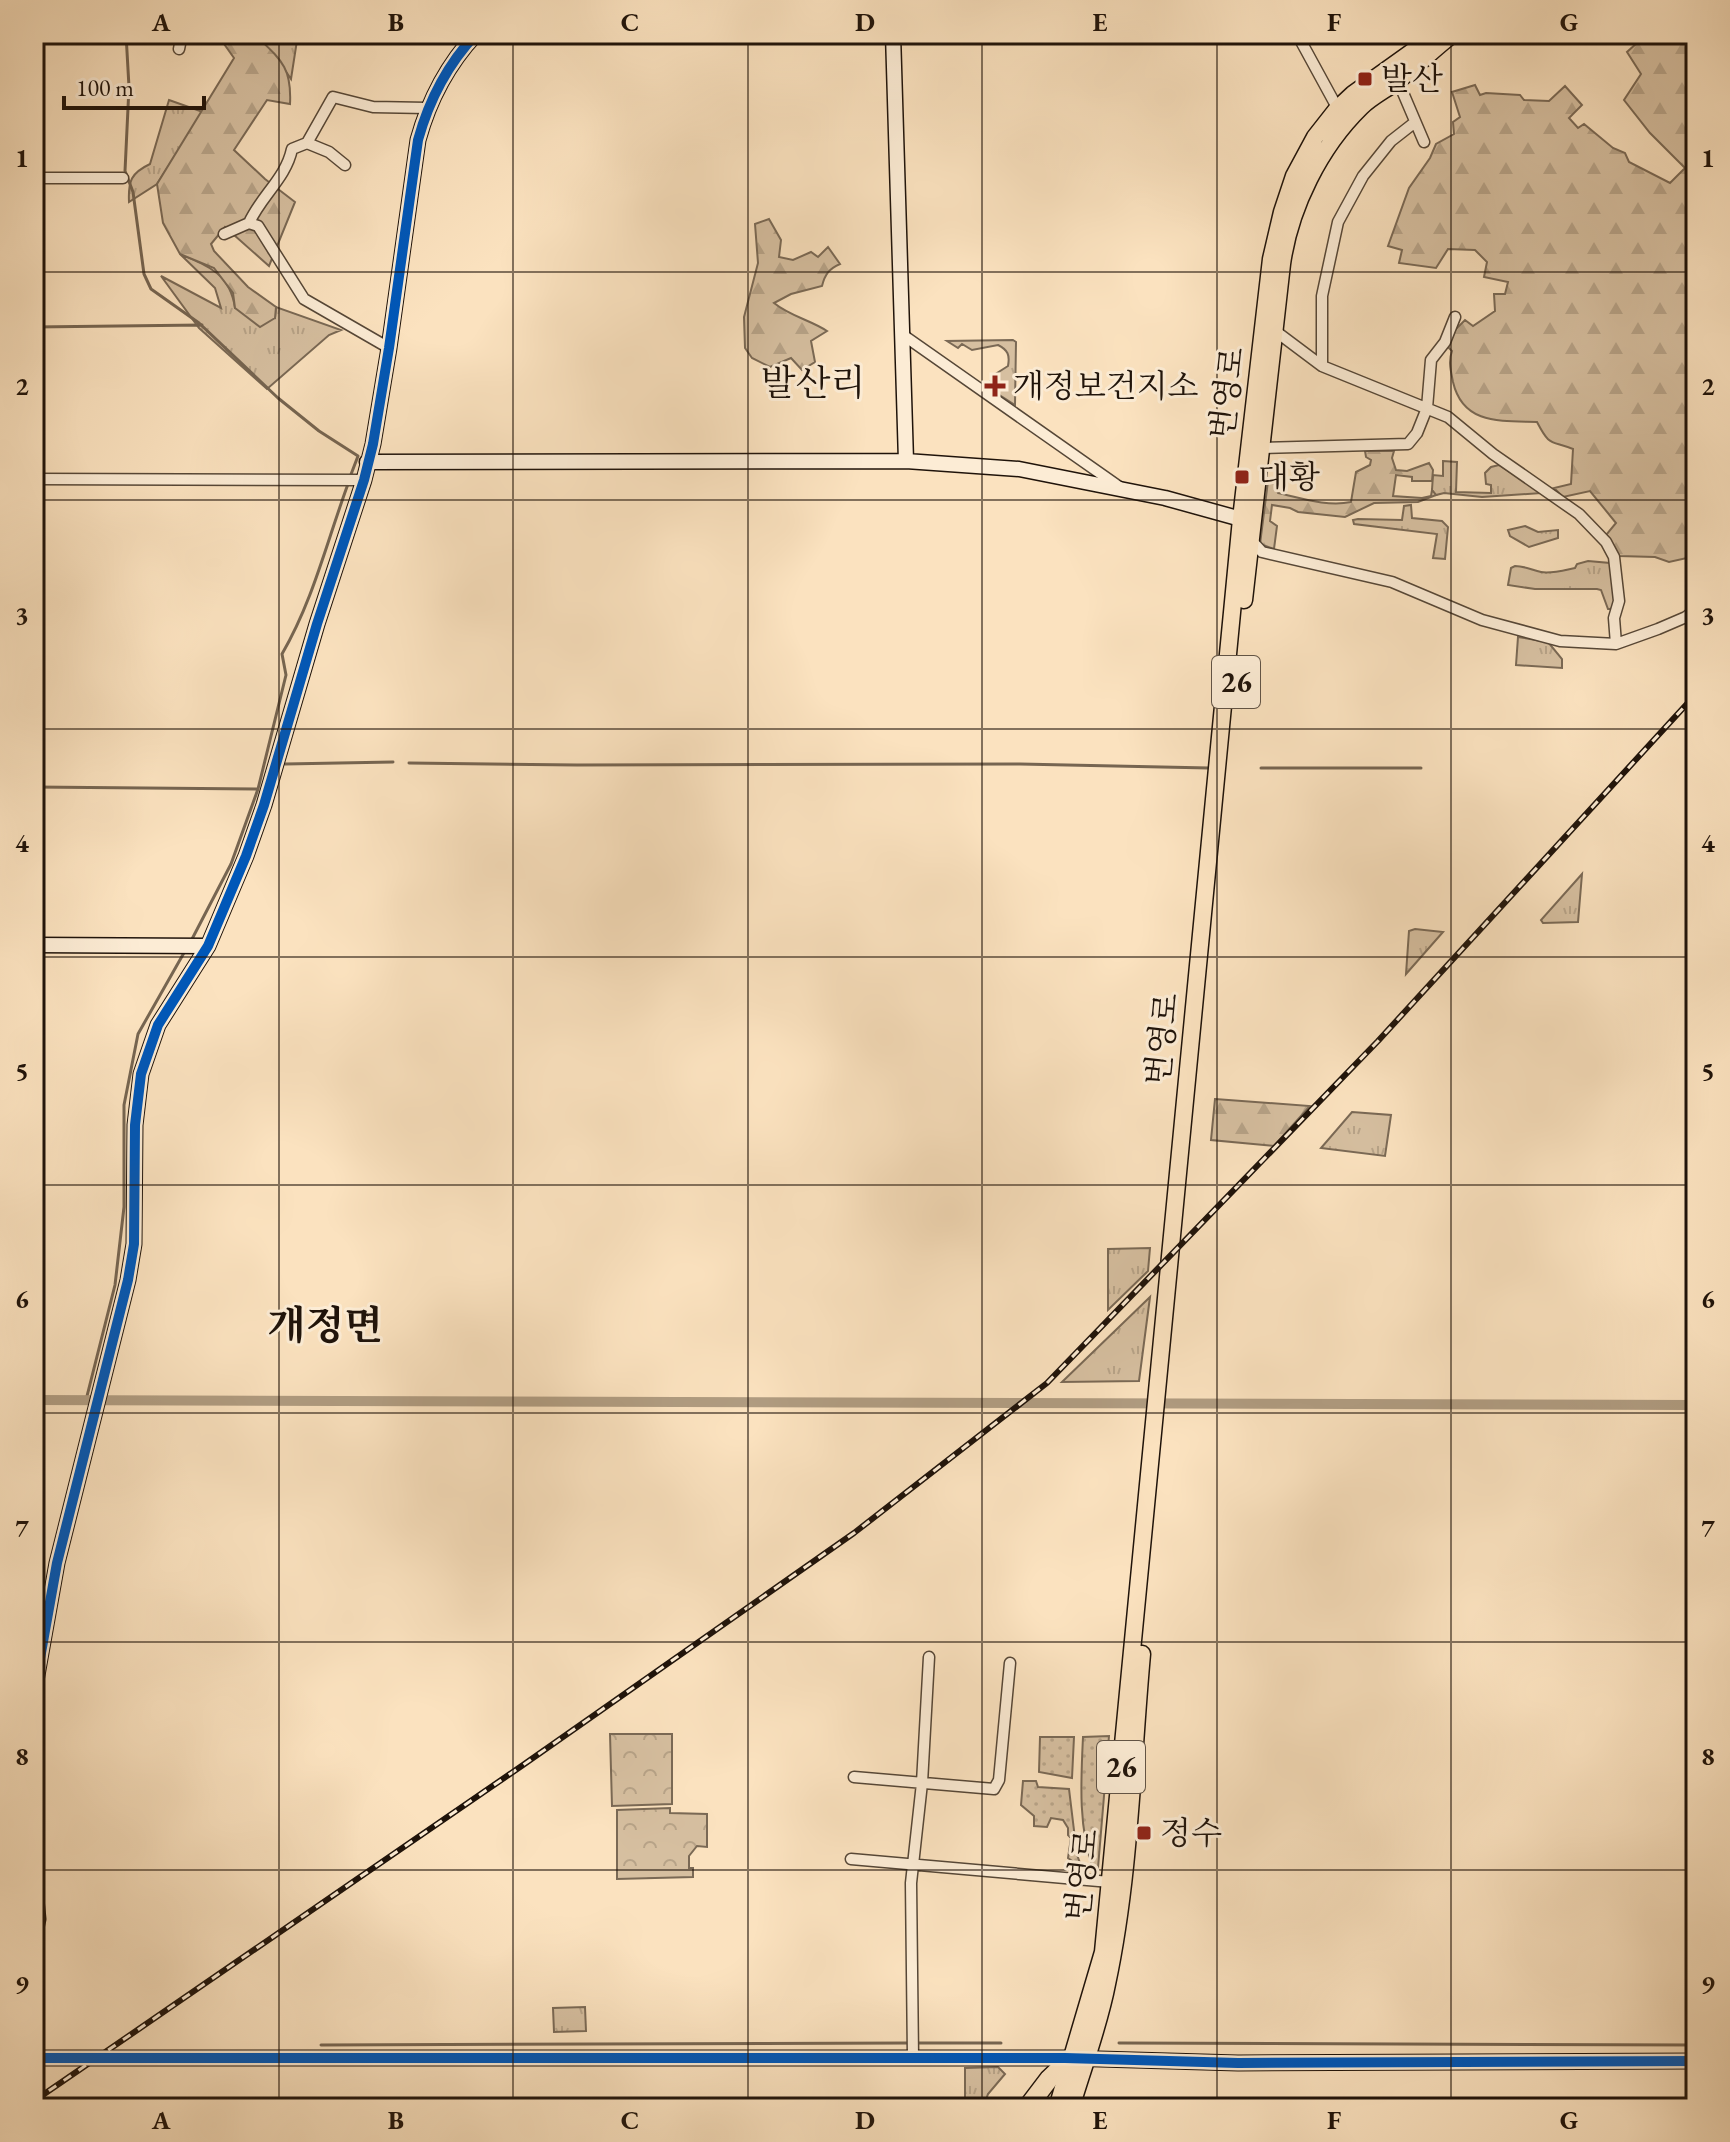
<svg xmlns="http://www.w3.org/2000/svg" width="1730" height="2142" viewBox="0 0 1730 2142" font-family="'EB Garamond','Noto Serif KR',serif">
<defs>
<pattern id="grass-tufts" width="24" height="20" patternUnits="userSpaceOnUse" patternTransform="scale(2)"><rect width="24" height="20" fill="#d6bfa0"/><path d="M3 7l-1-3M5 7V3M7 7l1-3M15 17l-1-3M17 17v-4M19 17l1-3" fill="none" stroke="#b7a388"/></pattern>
<pattern id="forest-firs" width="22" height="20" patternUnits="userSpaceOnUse" patternTransform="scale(2)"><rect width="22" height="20" fill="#d6bfa0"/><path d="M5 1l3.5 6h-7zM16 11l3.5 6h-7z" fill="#b7a388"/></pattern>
<pattern id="park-crowns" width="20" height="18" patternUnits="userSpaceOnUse" patternTransform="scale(2)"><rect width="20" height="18" fill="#d6bfa0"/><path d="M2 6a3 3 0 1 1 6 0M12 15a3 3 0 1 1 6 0" fill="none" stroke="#b7a388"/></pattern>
<pattern id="garden-dots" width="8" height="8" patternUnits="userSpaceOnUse" patternTransform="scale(2)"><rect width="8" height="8" fill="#d6bfa0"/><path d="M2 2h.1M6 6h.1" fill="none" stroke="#b7a388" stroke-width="1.8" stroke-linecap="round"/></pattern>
</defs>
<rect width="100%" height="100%" fill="#fbe2bf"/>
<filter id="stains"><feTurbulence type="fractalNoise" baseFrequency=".0025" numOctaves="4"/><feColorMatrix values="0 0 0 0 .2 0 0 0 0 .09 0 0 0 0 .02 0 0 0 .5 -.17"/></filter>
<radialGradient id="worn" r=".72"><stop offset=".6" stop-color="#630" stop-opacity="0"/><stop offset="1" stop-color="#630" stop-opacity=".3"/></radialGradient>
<path fill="url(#grass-tufts)" stroke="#7a6955" stroke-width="2" d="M254,34H298L291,79L274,54Z
M169,100L203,112L157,184L129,202C128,181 131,173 150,164Z
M180,254C209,266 230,274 235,308L275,318L276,307L341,330L329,335L267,389L199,328L161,276L221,308L215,288Z
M1013,340L1016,342L1015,405L987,387L994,375L1008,366C1010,355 1008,350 998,345L972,350L962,344L958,348L947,341Z
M1443,461L1457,462L1456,492L1491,493V485L1486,484L1485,473L1491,467L1499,465L1542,493L1482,497L1444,493L1436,495L1432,490L1433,475L1443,476Z
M1411,505L1412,518L1442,521L1448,527L1445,559L1433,558L1437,534L1354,524L1353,520L1358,519L1402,520L1404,506Z
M1525,526L1538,532L1558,530V538L1529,547L1510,536L1508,530Z
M1588,561L1610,563L1615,602L1611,609H1608L1601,590L1597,589H1535L1508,585L1511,568L1515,566C1525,566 1532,570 1541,572C1551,574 1565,570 1575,568L1577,564Z
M1518,637L1548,642L1562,659V668L1516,665Z
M1582,874L1578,922L1543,923L1541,920Z
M1415,929L1443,932L1406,974L1409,931Z
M1352,1112L1391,1115L1385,1156L1321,1148Z
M1150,1248L1148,1271L1108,1310V1249Z
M1150,1297L1139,1381L1062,1382Z
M585,2007L586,2031L554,2032L553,2008Z
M998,2067L1005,2074L988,2094L983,2108H965V2068Z"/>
<path fill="url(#forest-firs)" stroke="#7a6955" stroke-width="2" d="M217,34H254C280,59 292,66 290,104L267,100L234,150L265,179L295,202L269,266L225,227L211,244L214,251L248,287L276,307L275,318L260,327L235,308L233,293L214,268L180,254L163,223L157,184L234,58Z
M1647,34H1696V525H1692L1686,545L1687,558L1669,562L1655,557L1619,556L1606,535L1616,523L1590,491L1563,497L1554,488L1571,484L1573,449C1550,440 1550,447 1537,422C1501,421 1463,425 1453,382C1451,371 1448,362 1452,351L1448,347L1455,330L1465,320L1473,326L1495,311L1494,294H1505L1508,282L1484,277L1487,262L1475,250L1448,249L1436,268L1399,263L1402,250L1388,246L1409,188L1430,158L1436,144L1454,134L1453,122L1460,117L1452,92L1475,85L1480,95L1486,93L1520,95L1524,100L1549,101L1565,86L1582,105L1569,118L1578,128L1584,124L1613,148L1625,153L1629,162L1670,183L1685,168L1650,133L1624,100L1641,74L1627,52Z
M769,219L781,240L779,257L793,260L811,252L818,257L828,247L840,264C829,269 825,274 822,286L791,294L774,303C790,316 810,320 827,331L811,341L815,362L802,370L791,358L770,367L752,358L745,348L744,317L758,263L755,224Z
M1365,451H1394L1392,458L1396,470L1407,471L1429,463L1433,470L1432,481H1412V477L1396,475L1393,496L1422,498L1431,496L1432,490L1436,495L1418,502L1374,503L1345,517L1298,512L1290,508L1272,505L1270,521L1277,526L1274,549L1260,544L1268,481H1273L1278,493C1301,498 1327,507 1351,502L1356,472L1370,465L1371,460L1366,457Z
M1215,1099L1310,1106L1274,1146L1211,1140Z"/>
<path fill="url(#park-crowns)" stroke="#7a6955" stroke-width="2" d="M610,1734H672V1804L612,1806Z
M670,1808V1813L707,1814V1847L697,1846L689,1856V1868H693V1877L617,1879V1810Z"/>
<path fill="url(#garden-dots)" stroke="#7a6955" stroke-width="2" d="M1109,1736L1098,1868H1093C1078,1827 1081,1780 1083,1737Z
M1040,1737H1074L1072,1778L1039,1772Z
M1023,1781H1036L1038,1787L1069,1789L1077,1855L1082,1868L1068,1858L1071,1838L1068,1835V1828L1063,1820L1051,1818L1047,1827L1034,1826V1816L1021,1805Z"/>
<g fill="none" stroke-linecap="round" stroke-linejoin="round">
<path stroke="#766551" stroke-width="3" d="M126,34L129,87L125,171L133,192L144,274L151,289L199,323L278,398L319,431L358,456L350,477
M34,327L202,325
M409,763L577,765L1020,764L1209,768
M285,764L393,762
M1261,768H1421
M34,787L258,789
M191,941L231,864L258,789L286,675L282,654C313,601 327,541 348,484
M86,1400L115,1285L124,1207V1105L138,1034L185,951
M916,2043H1001
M1119,2043L1696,2045
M321,2045L909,2043"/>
<path stroke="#b09c81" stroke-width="10" d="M34,1400L1696,1405"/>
<g stroke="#564737" stroke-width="13">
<path id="street" d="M1297,34L1339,111
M179,49L182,34
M1398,81L1424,142
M345,165L329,152L307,143L333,97L373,107L427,108
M34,178H123
M249,223L258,226L304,299L389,348
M224,234L249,223C261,196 286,178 292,149L307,143
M1274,330L1322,366L1448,417L1493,454L1579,514L1606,542L1614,557L1619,601L1614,618L1616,644
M903,335L1121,488
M1322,366V296L1338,222L1363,176L1391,141L1414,123
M1262,448L1408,444L1417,433L1427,408L1431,360L1445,342L1455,317
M34,479L364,480
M1250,539L1262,552L1392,582L1482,620L1560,641L1616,644L1658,629L1686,617L1696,609
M854,1777L994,1789L999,1780L1010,1663
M851,1859L1110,1882
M913,2058L911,1883L922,1783L929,1657"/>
</g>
<g stroke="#1f130a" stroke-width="17">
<path id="secondary" d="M893,34L906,461
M367,462L906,461L1019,469L1165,498L1241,519
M34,945L208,946
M34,1692L57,1563L128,1280L134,1244L135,1125L141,1074L158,1025L208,946L246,856L264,805L317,624L364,480L373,444L389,348L418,140C429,100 447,65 476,34
M34,1878L38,1919L34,1938
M34,2058H1065L1238,2063L1696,2061"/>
</g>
<g stroke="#1f130a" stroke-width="19">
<path id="primary" d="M1244,600L1282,264C1290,207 1320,147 1361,107C1371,97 1385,90 1396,82C1416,67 1433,49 1453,34
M1057,2108L1103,1952L1241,519L1271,259L1282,212L1294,176L1315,137L1337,109L1353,94L1437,34
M1071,2108C1083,2067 1099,2026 1107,1984C1130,1876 1132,1764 1142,1654"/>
</g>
<g stroke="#1f130a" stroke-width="21">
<path id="highway" d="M1027,2108L1049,2079L1071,2058"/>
</g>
<use href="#street" stroke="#fcecd5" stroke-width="10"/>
<use href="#secondary" stroke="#fcecd5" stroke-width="14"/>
<use href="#primary" stroke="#fbe2bf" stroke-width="16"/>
<use href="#highway" stroke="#fbe2bf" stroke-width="18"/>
<g stroke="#1f130a" stroke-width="6">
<path id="rail" d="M34,2101L523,1765L854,1533L1047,1383L1378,1041L1696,694"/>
</g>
<use href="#rail" stroke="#fcecd5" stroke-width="3" stroke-dasharray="9" stroke-linecap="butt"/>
<g stroke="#fcecd5" stroke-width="15">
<path id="cycleway" d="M34,1692L57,1563L128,1280L134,1244L135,1125L141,1074L158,1025L208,946L246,856L264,805L317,624L364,480L373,444L389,348L418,140C429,100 447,65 476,34
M34,2058H1065L1238,2063L1696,2061"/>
</g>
<use href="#cycleway" stroke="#0057b8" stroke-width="10"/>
</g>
<path fill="none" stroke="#1f130a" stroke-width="2" stroke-opacity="0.55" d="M279,34V2108M513,34V2108M748,34V2108M982,34V2108M1217,34V2108M1451,34V2108M34,272H1696M34,500H1696M34,729H1696M34,957H1696M34,1185H1696M34,1413H1696M34,1642H1696M34,1870H1696"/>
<g fill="#8f2418" stroke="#fcecd5" stroke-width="3">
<rect x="1357" y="71" width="16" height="16" rx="4"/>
<path d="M991 374h8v8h8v8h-8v8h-8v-8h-8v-8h8z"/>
<rect x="1234" y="469" width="16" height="16" rx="4"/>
<rect x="1136" y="1825" width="16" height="16" rx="4"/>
</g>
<g text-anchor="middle" stroke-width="6" stroke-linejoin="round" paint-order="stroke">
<g fill="#fcecd5" stroke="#615447" stroke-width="2">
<rect x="1212" y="656" width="48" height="52" rx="6"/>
<rect x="1097" y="1741" width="48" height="52" rx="6"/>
</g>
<g font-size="30" font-weight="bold" fill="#1f130a">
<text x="1236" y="692">26</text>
<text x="1121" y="1777">26</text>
</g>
<g font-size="32" fill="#1f130a" stroke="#fcecd5" text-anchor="start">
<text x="1381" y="90">발산</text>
<text x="1013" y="397">개정보건지소</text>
<text x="1258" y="488">대황</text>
<text x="1160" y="1844">정수</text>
</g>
<g font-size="32" fill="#1f130a" stroke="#fcecd5">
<text transform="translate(1227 393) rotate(-83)" y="11">번영로</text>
<text transform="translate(1162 1039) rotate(-84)" y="11">번영로</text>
<text transform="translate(1082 1875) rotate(-84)" y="11">번영로</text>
</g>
<g font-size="36" fill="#1f130a" stroke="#fcecd5">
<text x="813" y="395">발산리</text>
</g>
<g font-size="40" font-weight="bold" fill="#1f130a" stroke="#fcecd5">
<text x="325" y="1339">개정면</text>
</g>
</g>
<rect width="1730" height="2142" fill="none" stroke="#fbe2bf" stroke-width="88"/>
<path d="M64 96v12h140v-12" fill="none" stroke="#1f130a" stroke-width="4"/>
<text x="76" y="96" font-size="24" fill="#1f130a" stroke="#fcecd5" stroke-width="6" paint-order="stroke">100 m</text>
<rect x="44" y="44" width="1642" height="2054" fill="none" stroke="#1f130a" stroke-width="3"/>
<g font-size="26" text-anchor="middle" font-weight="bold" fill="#1f130a">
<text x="161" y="31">A</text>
<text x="396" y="31">B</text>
<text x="630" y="31">C</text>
<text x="865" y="31">D</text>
<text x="1100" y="31">E</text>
<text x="1334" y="31">F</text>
<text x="1569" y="31">G</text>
<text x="22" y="167">1</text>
<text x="1708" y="167">1</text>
<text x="22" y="395">2</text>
<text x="1708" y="395">2</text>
<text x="22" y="624">3</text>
<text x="1708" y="624">3</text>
<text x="22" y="852">4</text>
<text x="1708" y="852">4</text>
<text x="22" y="1080">5</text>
<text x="1708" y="1080">5</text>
<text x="22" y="1308">6</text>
<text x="1708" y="1308">6</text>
<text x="22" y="1537">7</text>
<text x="1708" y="1537">7</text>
<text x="22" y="1765">8</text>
<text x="1708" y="1765">8</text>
<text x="22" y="1993">9</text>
<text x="1708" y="1993">9</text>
<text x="161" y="2129">A</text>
<text x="396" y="2129">B</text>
<text x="630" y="2129">C</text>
<text x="865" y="2129">D</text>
<text x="1100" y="2129">E</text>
<text x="1334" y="2129">F</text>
<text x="1569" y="2129">G</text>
</g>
<rect width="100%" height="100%" filter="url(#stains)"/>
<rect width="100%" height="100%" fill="url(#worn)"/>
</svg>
